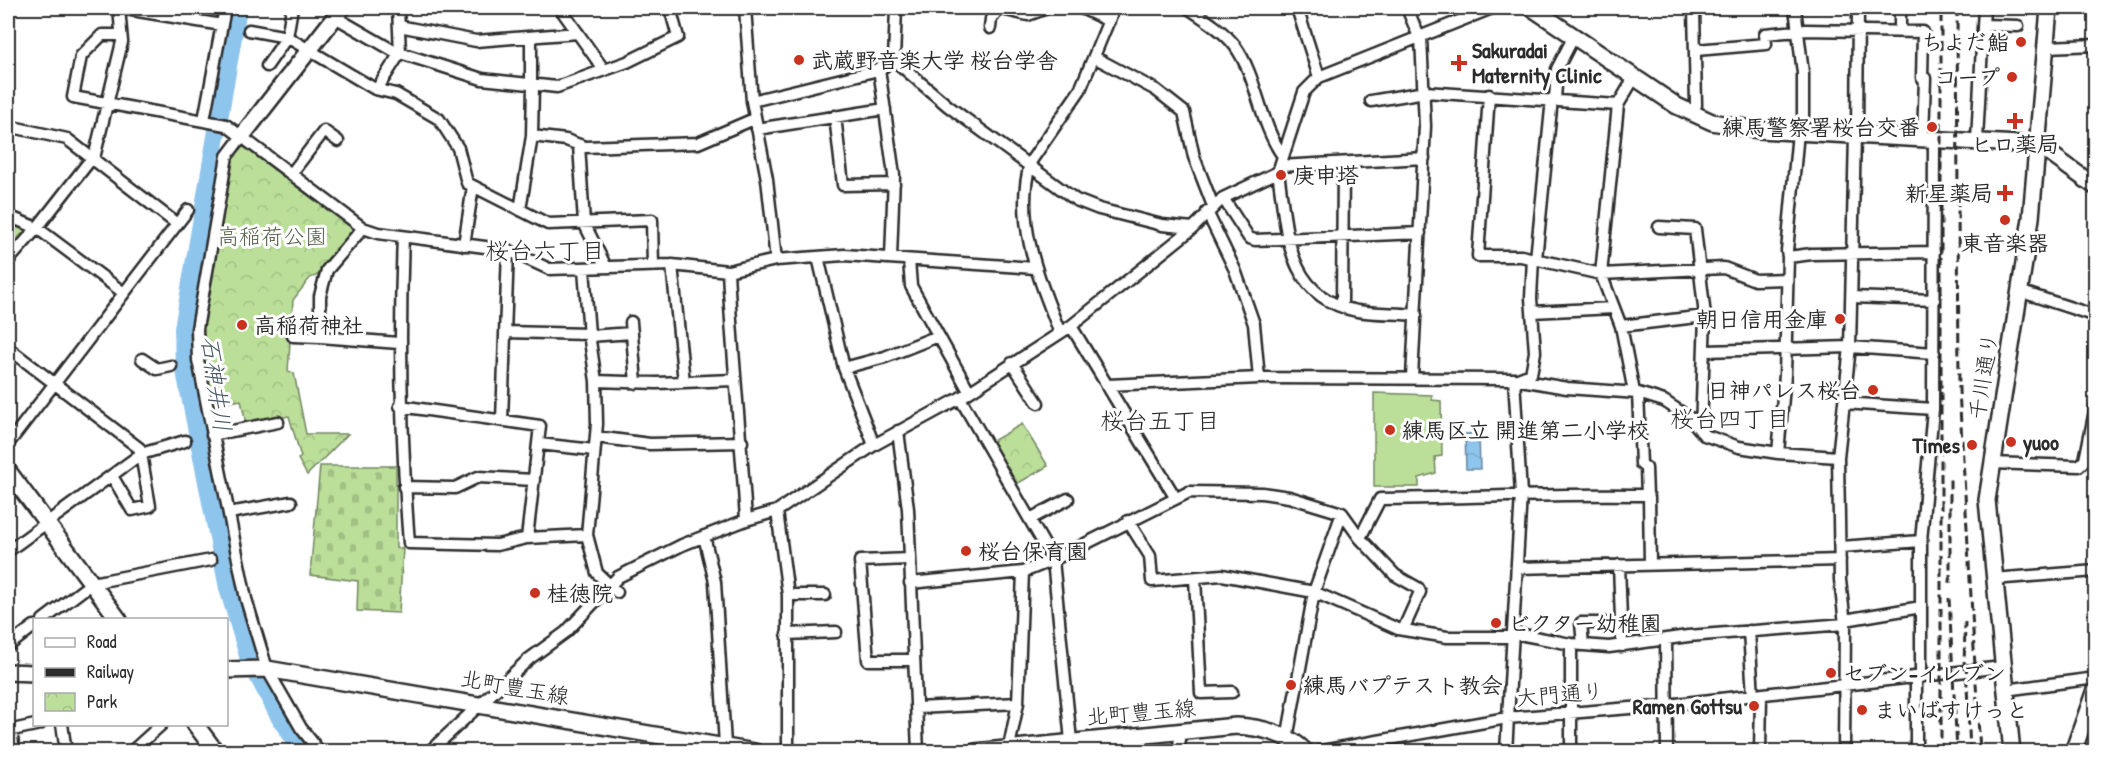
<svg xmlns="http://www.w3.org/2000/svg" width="2103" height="759" viewBox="0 0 2103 759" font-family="'Patrick Hand','Klee One',sans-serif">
<defs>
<pattern id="cemetery-stones" width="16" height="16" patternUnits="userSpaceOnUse" patternTransform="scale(1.5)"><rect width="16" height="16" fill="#bbdf99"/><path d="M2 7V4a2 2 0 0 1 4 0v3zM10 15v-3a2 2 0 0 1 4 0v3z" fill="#a1c084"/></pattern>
<pattern id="park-crowns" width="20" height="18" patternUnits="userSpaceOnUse" patternTransform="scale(1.5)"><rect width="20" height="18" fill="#bbdf99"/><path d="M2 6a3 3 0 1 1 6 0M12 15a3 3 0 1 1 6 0" fill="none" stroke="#a1c084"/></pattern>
<pattern id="water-waves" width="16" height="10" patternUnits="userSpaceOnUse" patternTransform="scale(1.5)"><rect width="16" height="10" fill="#8ec5ec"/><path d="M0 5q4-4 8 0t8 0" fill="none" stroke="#7ba9cb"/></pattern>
</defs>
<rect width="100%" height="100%" fill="#fff"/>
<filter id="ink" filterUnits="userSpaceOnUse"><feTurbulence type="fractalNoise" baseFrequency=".0167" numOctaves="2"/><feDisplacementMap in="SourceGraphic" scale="12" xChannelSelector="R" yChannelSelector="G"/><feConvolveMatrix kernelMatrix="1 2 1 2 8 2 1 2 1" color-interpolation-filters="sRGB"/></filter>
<g filter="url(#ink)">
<path fill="url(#cemetery-stones)" stroke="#738562" stroke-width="1.5" d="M320,466H396V548L403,549L399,613L357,611L358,581L310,575Z"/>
<path fill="url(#park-crowns)" stroke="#738562" stroke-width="1.5" d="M244,145L354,228L355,232L323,273L310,278L293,300L288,371L294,373L306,434H348L307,475L298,459L301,457L289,416L246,424L241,400L209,406L198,336L226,167Z
M10,224L25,230V234L12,249L8,247Z
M1022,424L1048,466L1015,485L991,442Z"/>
<path fill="#bbdf99" stroke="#738562" stroke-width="1.5" d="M1374,393L1432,395V400L1441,401L1442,456L1435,457L1436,473L1419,478V487H1374Z"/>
<path fill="url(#water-waves)" stroke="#66879f" stroke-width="1.5" d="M1479,433L1480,469H1466L1465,434Z"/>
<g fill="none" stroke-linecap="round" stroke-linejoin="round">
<path stroke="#8ec5ec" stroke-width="18" d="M238,8L183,329L184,366L228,588L249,659L281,720L303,752"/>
<g stroke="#2b2b2b" stroke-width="15">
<path id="street" d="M120,8L222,25
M292,8L287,37L375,89L396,94L439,119L458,148L467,183L548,224L652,220L653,266
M560,8L604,70
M745,8L752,101L767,179L776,260
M896,8L894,60L948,106L1076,200L1099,209L1162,225L1193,228
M997,8L1028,15L1047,8
M1081,8L1109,21
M1188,8C1203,18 1224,31 1235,46C1258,78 1259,123 1283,156
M1297,8L1319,77
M1407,8L1419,37
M1795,8L1803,73V133
M335,17L394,51L482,79L557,87L627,62L678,37L670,8
M1985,25L2018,26
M399,26L476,41L578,33
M990,28L991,19L999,9
M249,30L287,37L267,66
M1900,32V8
M121,35H102L81,56L73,97L226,125L347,216L363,228L378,233L508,250L549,269L672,265L728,271L776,260L844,255L1035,268
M531,37V84
M2047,47L2096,45
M1696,50L1766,44L1765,34L1806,30L1923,32L1922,78
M1094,57L1156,90L1184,112L1194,157L1213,206
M879,69L894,175L891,258
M377,89L400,53L398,8
M1489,95L1478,256H1521L1601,274L1724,268L1755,280L1787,279
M1555,100L1557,69L1574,36
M752,101L870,72L885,66
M1371,101L1425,92L1618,105
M1693,114L1696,105L1694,8
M835,116L843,185L894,184
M204,120L225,8
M8,126L67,139L177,224
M757,129L885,109
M1857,135L1858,8
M242,136L227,156L197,329L198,360L246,599L267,669L301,728L320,752
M532,136L566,140L585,147L698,143L754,119
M1923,138L1925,78
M1977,140L1984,8
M579,145L584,223L606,267
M1280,166L1424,158
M1278,172C1287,230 1285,297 1357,311C1376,314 1397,313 1416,315
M291,174L324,131L338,141
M1223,198L1249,238L1255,240L1420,233
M520,210L532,136L533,85
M1207,212L1235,270L1254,324L1259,378
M8,216L37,228L124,293
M1659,227L1695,229L1705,316L1701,430
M363,228L327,270L320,296V337L399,343
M403,237C399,339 401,440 409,543L497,545L527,538L587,535
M464,245L473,186
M818,257L844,368L874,445
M1788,257L1787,251L1798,132
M1536,259L1552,99
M909,260L911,286L969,391
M8,261L37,228L95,154L122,42L119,8
M672,265L684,382
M584,269L589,334L596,381L597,424L587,535L597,573L617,592
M728,271C732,354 741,437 746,520
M2019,291L2096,316
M1852,297L1934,300
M1342,306L1343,164
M1532,312L1614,308
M631,322L636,383
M1071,326L1175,497
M1621,326L1705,316
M505,332L589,334
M1060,333C1039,279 1013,219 1031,161L1080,90L1114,8
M293,336L320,337
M589,336L632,333
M8,348L139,448L141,454L185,441
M1705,351L1850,347L1934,353
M142,359L157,369L171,366
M1012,363L1038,403
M844,368L885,357L938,336
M1412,378L1425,126L1421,37
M1518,379L1531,374L1535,352L1531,298L1533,258
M596,381L657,383L734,380
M1108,385L1259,378L1514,379L1567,388L1638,393L1664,401L1690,418L1704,435L1739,447L1778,453L1838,457
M1634,392L1621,326L1601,274L1618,105L1634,78
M1638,393L1641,464L1646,468L1647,496
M960,398L1053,560L1071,741
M1844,403L1933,409
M400,406L540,426L527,538
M502,420L508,250
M898,431L908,509L918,752
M212,435L278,422
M596,437L650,444L742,442
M8,444L188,210
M539,444L594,450
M1778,453L1785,375L1788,257L1812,254L1934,252
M1992,463L2079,466L2085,460L2096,406
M404,487L455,488L478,477L534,480
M777,511L788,595V752
M229,513L291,502
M1030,519L1068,499
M1128,521L1150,556L1152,581L1222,575L1314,592L1398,629L1447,637H1513
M704,536L715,582L725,745
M1360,538L1380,499C1469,498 1556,493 1645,495L1649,497L1650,564
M1841,547L1921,541
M8,551L141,454L150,506L132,510L112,476
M909,559L860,561L868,660H914
M1619,565L1622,646
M1517,568L1840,560
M1195,578L1201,693L1232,692
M1993,579L2096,571
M910,583L1023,572L1053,560L1189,492L1262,493L1289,497L1342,513L1360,538L1395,575L1418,588L1420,592L1403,630
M788,595H825
M43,620L92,583L211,560
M1845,620L1921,607
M1749,631L1753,696
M1513,633L1571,644L1609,647L1688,636L1845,624
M787,634L836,632
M1666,639L1667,752
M1571,644V752
M1583,645L1581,623H1621
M8,646L34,626
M1921,677V541L1933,409L1934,138
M2005,690L2096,678
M917,708L1018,703
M62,724L66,752
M11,730L14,752
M8,731L40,724
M1287,739L1314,592L1342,513
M131,752L162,724
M429,752L529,659L566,632L618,577L682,545L746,520L777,511L874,445L960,398L1071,326L1193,228L1223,198L1278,172L1304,92L1319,77L1492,8
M1008,752L1018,703L1023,572
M1178,752L1181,732
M1316,752L1507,718L1667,705L2002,667
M1506,752L1521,494L1514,379
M1760,752L1761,695
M1844,752L1845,624L1840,580L1838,457L1850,347L1855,135
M1916,752V677"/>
</g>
<g stroke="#2b2b2b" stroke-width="20">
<path id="secondary" d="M1532,8L1677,106L1712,122L1758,130L2038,145L2096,187
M242,136L342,8
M8,471L119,620
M226,670L267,669L755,752
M8,672L34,673
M195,724L216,752
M975,752L1236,726C1260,727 1289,734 1306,752
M2012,752L1987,500L2031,218L2049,8
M2073,752L2096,687"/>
</g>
<use href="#street" stroke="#fff" stroke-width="10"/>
<use href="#secondary" stroke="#fff" stroke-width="15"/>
<path stroke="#2b2b2b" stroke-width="3" stroke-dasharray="9 4.5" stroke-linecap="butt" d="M1957,8L1959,390L1980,752
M1950,583V475
M1949,598L1957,752
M1966,663L1970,752
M1964,670L1965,622
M1941,752V8"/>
</g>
</g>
<g fill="#c8321e" stroke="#fff" stroke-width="2">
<circle cx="2021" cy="42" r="6"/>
<circle cx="799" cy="60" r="6"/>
<path d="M1456 54h6v6h6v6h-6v6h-6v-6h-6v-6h6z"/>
<circle cx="2012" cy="77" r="6"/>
<path d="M2012 112h6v6h6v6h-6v6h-6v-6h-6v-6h6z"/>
<circle cx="1932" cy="127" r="6"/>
<circle cx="1281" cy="175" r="6"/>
<path d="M2002 184h6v6h6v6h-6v6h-6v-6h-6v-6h6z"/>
<circle cx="2005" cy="220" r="6"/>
<circle cx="1840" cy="319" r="6"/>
<circle cx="242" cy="325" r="6"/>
<circle cx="1873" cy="390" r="6"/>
<circle cx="1390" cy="430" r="6"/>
<circle cx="2011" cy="442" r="6"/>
<circle cx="1972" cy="445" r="6"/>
<circle cx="966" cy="551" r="6"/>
<circle cx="535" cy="593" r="6"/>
<circle cx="1496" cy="623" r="6"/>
<circle cx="1831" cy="673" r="6"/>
<circle cx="1291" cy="685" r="6"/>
<circle cx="1754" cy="706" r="6"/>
<circle cx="1862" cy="710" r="6"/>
</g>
<g text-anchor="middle" stroke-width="6" stroke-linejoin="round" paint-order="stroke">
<g font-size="22" font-weight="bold" fill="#2b2b2b" stroke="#fff" text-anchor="start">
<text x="2009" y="50" text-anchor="end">ちよだ鮨</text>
<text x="1472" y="58">Sakuradai<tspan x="1472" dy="25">Maternity Clinic</tspan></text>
<text x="811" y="68">武蔵野音楽大学 桜台学舎</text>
<text x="2000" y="85" text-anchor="end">コープ</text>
<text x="1920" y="135" text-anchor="end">練馬警察署桜台交番</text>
<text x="2015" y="152" text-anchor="middle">ヒロ薬局</text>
<text x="1293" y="183">庚申塔</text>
<text x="1993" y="201" text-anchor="end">新星薬局</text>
<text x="2005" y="251" text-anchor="middle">東音楽器</text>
<text x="1828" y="327" text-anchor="end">朝日信用金庫</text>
<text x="254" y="333">高稲荷神社</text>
<text x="1861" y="398" text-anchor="end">日神パレス桜台</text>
<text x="1402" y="438">練馬区立 開進第二小学校</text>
<text x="2023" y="450">yuoo</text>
<text x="1960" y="453" text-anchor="end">Times</text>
<text x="978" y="559">桜台保育園</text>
<text x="547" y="601">桂徳院</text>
<text x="1508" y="631">ビクター幼稚園</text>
<text x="1843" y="681">セブン-イレブン</text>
<text x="1303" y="693">練馬バプテスト教会</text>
<text x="1742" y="714" text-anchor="end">Ramen Gottsu</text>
<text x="1874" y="718">まいばすけっと</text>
</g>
<g font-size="22" fill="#56614c" stroke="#fff">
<text x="272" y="244">高稲荷公園</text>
</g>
<g font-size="22" fill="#2b2b2b" stroke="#fff">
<text transform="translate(1983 376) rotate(-81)" y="8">千川通り</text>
<text transform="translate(515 687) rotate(10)" y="8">北町豊玉線</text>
<text transform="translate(1560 694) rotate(-5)" y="8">大門通り</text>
<text transform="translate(1141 712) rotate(-5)" y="8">北町豊玉線</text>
</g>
<g font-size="24" fill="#2b2b2b" stroke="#fff">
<text x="545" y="259">桜台六丁目</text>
<text x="1730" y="427">桜台四丁目</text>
<text x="1160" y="429">桜台五丁目</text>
</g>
<g font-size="24" font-style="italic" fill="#495965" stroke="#fff">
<text transform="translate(216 384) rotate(82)" y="8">石神井川</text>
</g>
</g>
<rect width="2103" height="759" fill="none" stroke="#fff" stroke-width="30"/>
<rect x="15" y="15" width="2073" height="729" fill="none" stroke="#2b2b2b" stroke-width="2" filter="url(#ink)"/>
<rect x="33" y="618" width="195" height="108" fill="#ffffff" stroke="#aaaaaa" stroke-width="1.5"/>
<rect x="45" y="638" width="30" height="9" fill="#ffffff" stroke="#aaaaaa" stroke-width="1.5"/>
<text x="87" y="648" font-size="18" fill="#2b2b2b">Road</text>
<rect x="45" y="668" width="30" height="9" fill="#2b2b2b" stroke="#aaaaaa" stroke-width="1.5"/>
<text x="87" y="678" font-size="18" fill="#2b2b2b">Railway</text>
<rect x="45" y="693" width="30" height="18" fill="url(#park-crowns)" stroke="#aaaaaa" stroke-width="1.5"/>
<text x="87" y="708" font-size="18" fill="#2b2b2b">Park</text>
</svg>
